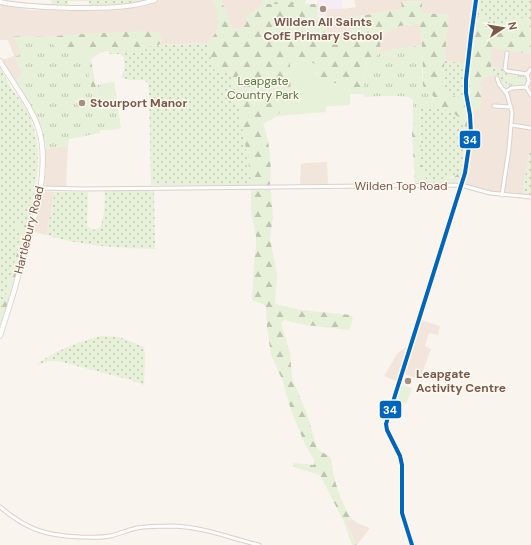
<svg xmlns="http://www.w3.org/2000/svg" width="531" height="545" viewBox="0 0 531 545" font-family="'DM Sans',sans-serif">
<defs>
<pattern id="grass-dots" width="8" height="8" patternUnits="userSpaceOnUse"><rect width="8" height="8" fill="#e7f0d9"/><path d="M2 2h.1M6 6h.1" fill="none" stroke="#c0c5b2" stroke-width="1.8" stroke-linecap="round"/></pattern>
<pattern id="forest-firs" width="22" height="20" patternUnits="userSpaceOnUse"><rect width="22" height="20" fill="#e7f0d9"/><path d="M5 1l3.5 6h-7zM16 11l3.5 6h-7z" fill="#c0c5b2"/></pattern>
<pattern id="cemetery-stones" width="16" height="16" patternUnits="userSpaceOnUse"><rect width="16" height="16" fill="#e7f0d9"/><path d="M2 7V4a2 2 0 0 1 4 0v3zM10 15v-3a2 2 0 0 1 4 0v3z" fill="#c0c5b2"/></pattern>
<pattern id="park-tufts" width="24" height="20" patternUnits="userSpaceOnUse"><rect width="24" height="20" fill="#e7f0d9"/><path d="M3 7l-1-3M5 7V3M7 7l1-3M15 17l-1-3M17 17v-4M19 17l1-3" fill="none" stroke="#c0c5b2"/></pattern>
</defs>
<rect width="100%" height="100%" fill="#f9f4ee"/>
<path fill="#f2e6dc" d="M160,0H213L217,8L219,22L216,34L208,43L159,45L162,39L86,35H64L50,37L14,36L21,54L15,57L23,75L14,81L2,60L14,56L8,40H0V4L29,10L102,11L120,10L139,6Z
M221,0H262V4L258,9L247,15L246,24L241,28L233,30Z
M354,0H476L468,63L444,61L449,15L422,13V1L401,2L402,9L354,17L352,30L348,35L340,40L330,37L327,34L326,26V10L328,9H342L356,7Z
M419,23L422,45L381,52L380,41L388,31L400,26Z
M491,47L531,54V152H529L522,197L490,193L462,185L469,110L478,83L491,74Z
M68,146L66,188H48L45,185L43,181L45,149Z
M327,162L328,185L300,184L301,164L306,163Z
M43,191L55,192L46,235L34,232Z
M421,320L440,326L438,335L429,333L425,346L431,349L420,379L404,374Z
M407,346L396,381L384,376L397,354Z
M351,518L357,523L370,528L357,545H356L346,522L351,520Z"/>
<path fill="#f5ecf5" d="M318,0H342V9H328L326,10V18L317,17Z"/>
<path fill="url(#grass-dots)" d="M49,0H155L141,4L89,8V1H68V8L51,7L52,1Z
M479,0H531V21L528,19L495,28L487,18L476,16Z
M208,43L212,62L218,72L232,74L243,131L252,185H151L149,92L148,83L144,80H129L123,78L122,76C125,69 125,63 123,56L119,54H110L108,50L127,52L150,46Z
M444,61L468,63L467,98H459L445,93L442,86Z
M491,66L528,75L527,85L506,91L497,78L491,74Z
M0,67C3,74 7,80 10,86C16,95 23,103 28,112C41,142 39,165 34,197C32,210 31,225 22,235L0,315Z
M440,108C452,111 465,118 467,132L461,169L458,175L434,181L426,179L421,163V148L419,124L420,109Z
M529,152H531V197H522Z
M105,190L154,191L155,249C118,248 82,246 46,235L55,192H88L87,226C107,242 104,200 105,190Z
M100,336L119,337L144,347L145,357L144,385L131,380L58,361H49L36,365C54,351 78,342 100,336Z"/>
<path fill="url(#forest-firs)" d="M213,0H221L233,30L241,28L246,24L247,15L258,9L262,4H318L317,17L326,18C326,33 325,35 340,40C352,33 352,30 354,17L402,9L401,2L422,1V13L449,15L442,86L445,93L459,98H466L474,16L487,18L495,28L506,26L511,18L519,17L531,21V54L491,48V74L479,83L482,88L480,110H469L471,129L461,185H415L412,133L413,124H419L421,148V163L426,179C432,182 435,180 441,179C446,178 453,179 457,175C464,170 466,141 467,132C464,115 447,108 432,109L434,97L424,88L422,84L423,76L422,46L419,23L400,26L388,31L380,41L381,52L378,54L363,77L364,94H350L349,85C329,83 319,83 313,63H310L292,54L290,64L291,95L288,103L277,116L263,124C270,142 272,165 270,185H252L243,131L232,74L218,72L214,70L208,43C221,29 221,18 213,0Z
M147,31L159,33L162,39L159,45L150,46V48C143,51 135,52 128,52C114,52 102,47 91,60L99,105H97L94,100L88,73L15,57L21,54L14,36L50,37L64,35Z
M251,189H271L273,217L270,239L277,274L275,304L301,310L351,315L353,319L349,330L306,325L284,320L281,323L290,353L292,378L307,414L317,448C321,453 326,453 331,458C333,479 340,500 351,518L350,521L346,522L356,545H352L344,522L320,475L294,467L293,463L314,465V459L306,447L291,410L282,379L271,355L267,327L266,307L263,304L252,300L254,263L256,246V236L251,212Z
M17,224L30,226L0,330V315L22,235L14,226Z"/>
<path fill="url(#cemetery-stones)" d="M262,0H306L305,4H262Z"/>
<path fill="url(#park-tufts)" d="M14,36L50,37L51,42L59,51L84,49L93,98L97,105H99L96,85L114,82L121,128L115,130H100V133L69,139L68,146L45,149L40,124L32,109L14,81L23,75L15,57L21,54Z
M422,45C422,53 421,83 424,88L432,92L434,105L432,109H420L419,124H413V100C406,93 375,97 364,97L363,78L372,62L378,54L381,52Z
M508,73L524,76L527,79L526,85L509,86V82H505L506,76Z"/>
<path fill="#e7f0d9" d="M292,54L310,63L316,64V73C326,82 336,84 349,85L350,94V105L333,106H326V112L277,116L288,103L291,95L290,64Z
M114,82L116,97L103,99L100,84Z
M401,384L412,388L406,404L395,401Z"/>
<g fill="none" stroke-linecap="round" stroke-linejoin="round">
<g stroke="#d9d1cc" stroke-width="5">
<path id="minor" d="M527,74L531,69
M497,78L499,84L507,94L512,112L509,149L502,195
M526,87L531,95
M506,91L512,88L526,87L529,81L527,74L507,71L505,69L507,53
M494,106L511,107
M511,125L531,128
M40,188L82,189L461,185L490,193L531,197
M0,507C26,529 46,536 80,537C90,537 100,538 110,536C119,534 128,530 137,528C148,526 161,526 173,526C203,527 230,538 259,545
M412,545L402,513V465L400,456L387,430L386,424L465,173L471,133L470,115L466,93V80L471,36L476,0"/>
</g>
<g stroke="#d9d1cc" stroke-width="6">
<path id="tertiary" d="M0,2C24,7 46,7 70,8C99,8 127,9 155,0"/>
</g>
<g stroke="#d9d0ca" stroke-width="6">
<path id="secondary" d="M0,61C12,82 32,107 39,130C50,169 35,217 24,255C17,282 9,309 0,336"/>
</g>
<use href="#minor" stroke="#fefdfc" stroke-width="3"/>
<use href="#tertiary" stroke="#fefdfc" stroke-width="4"/>
<use href="#secondary" stroke="#fefdfc" stroke-width="4.5"/>
<g stroke="#fff9f1" stroke-width="7">
<path id="bus-1" d="M412,545L402,513V465L400,456L387,430L386,424L465,173L471,133L470,115L466,93V80L471,36L476,0"/>
</g>
<use href="#bus-1" stroke="#0065bd" stroke-width="4"/>
</g>
<g fill="#a68f84" stroke="#fff9f1" stroke-width="1.5">
<circle cx="323" cy="9" r="4"/>
<circle cx="82" cy="103" r="4"/>
<circle cx="408" cy="381" r="4"/>
</g>
<g text-anchor="middle" stroke-width="3" stroke-linejoin="round" paint-order="stroke">
<g font-size="12" font-weight="bold" fill="#7a594b" stroke="#fff9f1" text-anchor="start">
<text x="323" y="26" text-anchor="middle">Wilden All Saints<tspan x="323" dy="14">CofE Primary School</tspan></text>
<text x="90" y="107">Stourport Manor</text>
<text x="416" y="378">Leapgate<tspan x="416" dy="14">Activity Centre</tspan></text>
</g>
<g font-size="12" fill="#547a40" stroke="#fff9f1">
<text x="263" y="85">Leapgate<tspan x="263" dy="14">Country Park</tspan></text>
</g>
<g font-size="12" fill="#7a594b" stroke="#fff9f1">
<text x="401" y="190">Wilden Top Road</text>
<text transform="translate(29 230) rotate(-76)" y="4">Hartlebury Road</text>
</g>
</g>
<g stroke="#fff9f1" stroke-width="1.5">
<rect x="459" y="130" width="22" height="19" rx="4" fill="#0065bd"/>
<rect x="379" y="400" width="23" height="19" rx="4" fill="#0065bd"/>
</g>
<g font-size="11" text-anchor="middle" font-weight="bold" fill="#fff">
<text x="470" y="144">34</text>
<text x="390" y="414">34</text>
</g>
<g transform="translate(503 28) rotate(78)" stroke="#fff9f1" stroke-width="3" paint-order="stroke">
<path d="M0-3L7 15L0 10L-7 15Z" fill="#7a594b"/>
<text y="-6" font-size="11" font-weight="bold" text-anchor="middle" fill="#7a594b">N</text>
</g>
</svg>
